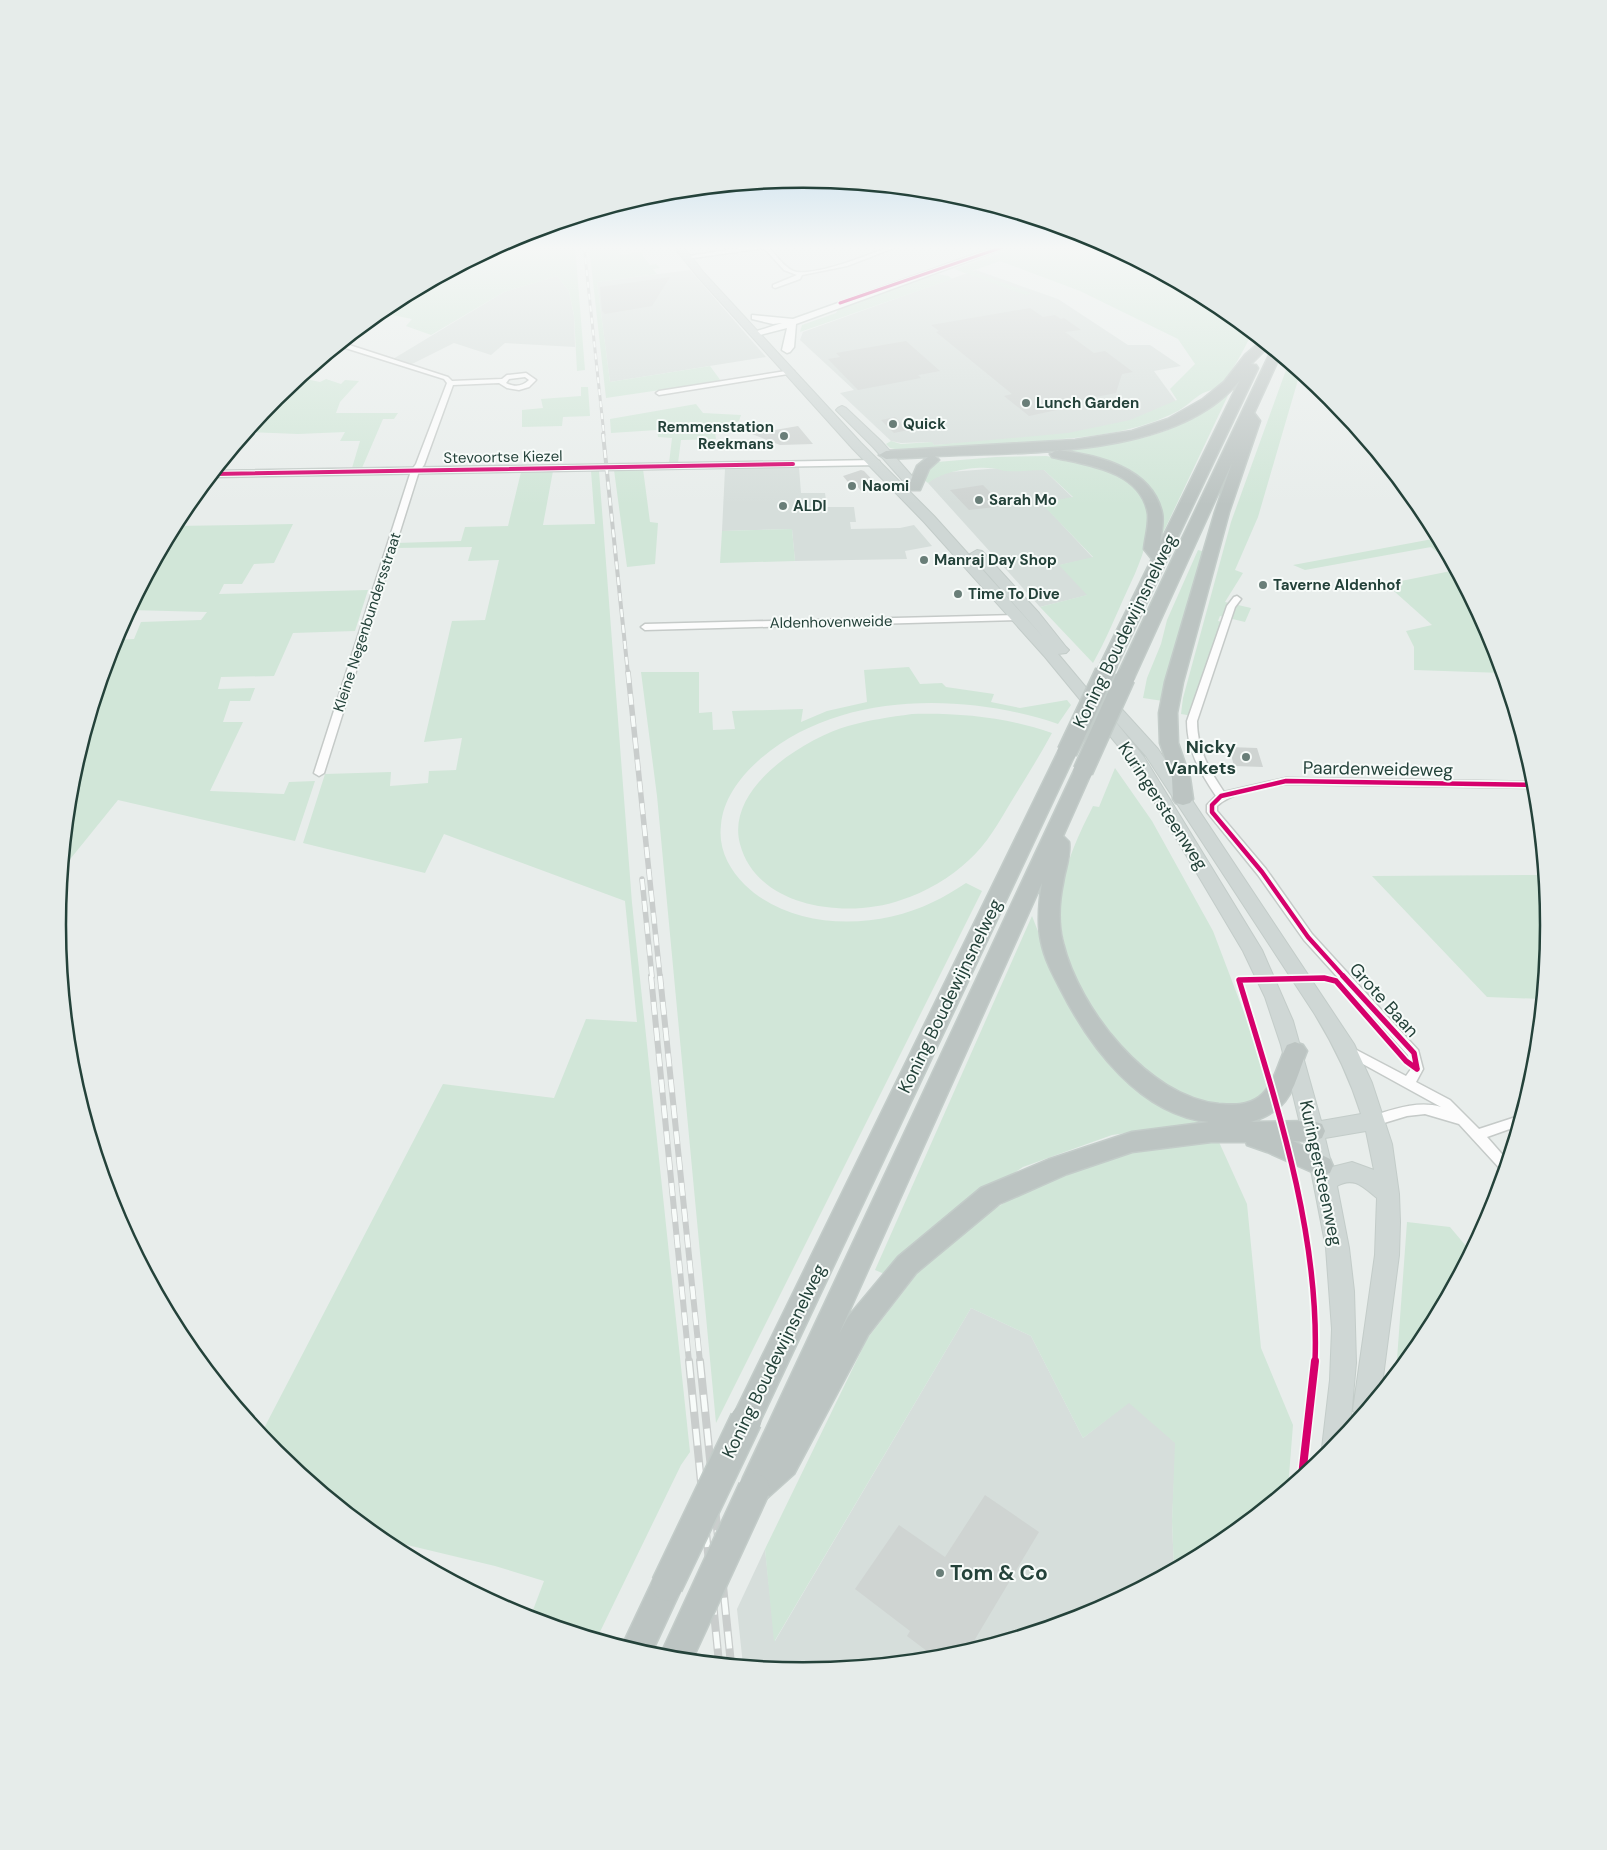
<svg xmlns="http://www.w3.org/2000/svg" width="1607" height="1850" viewBox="0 0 1607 1850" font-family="'DM Sans',sans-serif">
<rect width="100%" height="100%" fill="#e8edeb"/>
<path fill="#d6dedb" d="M690,270L766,357L610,382L597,282Z
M976,270L1058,299L1128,345H1150L1181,366L1154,371L1178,404L1133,422L1070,436L934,445L931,442L901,443L891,441L840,393L854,390L800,340L803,332Z
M557,276L569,291L574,316L575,347L505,343L491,355L454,343L410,365L393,359L504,292Z
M799,467L801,493H825L827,507H854L856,522H850L851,529L900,528L914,525L932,546L905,551L907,559L795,561L792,529L722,531L725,469Z
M1001,468V470H1044L1073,498L1042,503L1093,558L1060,565L1088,595L1040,607L928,483L936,476L950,472Z
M971,1308L1031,1336L1083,1438L1129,1402L1176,1443L1172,1521L1174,1569L1089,1614L949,1657L803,1671L743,1665L737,1609L765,1549L775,1641Z"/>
<path fill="#d1e6d8" d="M499,246H575L585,370L577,371L574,315L569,291L557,276L504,292L431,335L406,326L412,319L392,315L385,319L377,315L389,305Z
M589,246H595V249L616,247L621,255L640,252L650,265L656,264L660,268L653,269L657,274L597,282L610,382L710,366L721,381L606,398Z
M1020,246H1108L1218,305L1252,333C1244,349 1231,376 1217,387C1213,390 1207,391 1203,393C1194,398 1187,406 1178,411C1138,432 1096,436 1052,440L1053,443L905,451L890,448L886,444L891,441L901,444L932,442L934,445L1068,433L1130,420L1177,400L1170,389L1195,364L1178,339L1080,291L1000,261L972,271L1031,293L1027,295L1020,293L954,269Z
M937,274L949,276L952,279L800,332L802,325L836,313L840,306Z
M1286,370L1300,373L1258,517L1235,570L1243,573L1225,602L1251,608L1245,622L1220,616L1218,621L1229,623L1199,717L1181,714L1183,698L1231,522Z
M306,379L320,382L326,379L341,384L345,380L359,381L340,402L336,413H398L394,419H383L362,468H352L360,441H340L345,432L298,434L248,432L276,397L297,381L302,382Z
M581,387H588L590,416L563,417L562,426L522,427V410L543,408L541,399L581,396Z
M1231,389L1163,533L1160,509L1133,476L1058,452L1060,449C1100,445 1144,443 1181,424C1193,418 1207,411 1217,402C1222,397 1224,390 1231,389Z
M696,404L703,413L741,415L739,421L715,432L716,439L681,440L678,463H669L672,438L658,437L657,430L611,433L610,419Z
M1046,456C1079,461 1131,467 1145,503C1147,508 1149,513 1149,517C1149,543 1138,568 1127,591C1116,615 1106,640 1093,663L1040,607L1087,595L1059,565L1093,557L1041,503L1073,497L1044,470C1034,470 1008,473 1001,470C983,464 944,470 928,483L924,480L925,470L937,462L996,457Z
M643,469L650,522L658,523L655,564L627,567L614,470Z
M553,471L543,525L595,524L591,471H599L632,903L690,1452L681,1465L597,1638L530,1618L544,1581L495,1566L382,1539L356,1518L354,1508L325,1493L276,1452L261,1434L443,1084L554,1098L586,1019L637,1022L625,901L444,834L425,873L303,843L325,774L391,772L390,786L428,783L429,771L456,770L462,738L424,742L452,621L485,620L499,560L468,561L472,547L394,548L396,543L461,541L465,527L508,526L521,472Z
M293,524L274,563L254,564L242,584H224L219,594L368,590L355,631L293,633L274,676L221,677L218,689L255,688L250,701H230L223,722H243L210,791L284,794L289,782L315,781L295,841L118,800L63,868L72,779L114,640L134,639L141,622L201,620L207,612L130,610L136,603H134L175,526Z
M792,529L795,561L720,563L722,531Z
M1438,538L1452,564L1431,547L1305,570L1293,565Z
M1198,550L1206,552L1163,701L1143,698L1147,678L1161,644L1167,620Z
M1456,570L1493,640L1503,673L1414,670V647L1406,631L1432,625L1386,584Z
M909,667L920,684L942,683L946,687L994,694L991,702L1020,708L1067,700L1071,705L1058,724C964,692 836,691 758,761C739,778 723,800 721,825C718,849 729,869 745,885C793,931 876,930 933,902C944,897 955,890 966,883L982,891L716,1423L657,796L641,672H699V713L712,712L713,730L735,729L732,711L803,709L801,722L827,711L867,702L864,670Z
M912,714C960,713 1006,717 1052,733C1039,757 1025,779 1011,802C999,822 987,844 969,860C950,878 926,892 901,900C848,919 757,909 740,844C725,788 804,739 848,726C869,720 890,717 912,714Z
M1115,768L1152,821L1213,931L1251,1031L1269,1094C1262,1098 1253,1105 1245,1106C1241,1107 1235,1106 1230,1106C1151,1104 1068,1000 1061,924C1057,880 1074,844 1093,806L1099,807Z
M1545,875L1549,925L1542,999L1487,997L1372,876Z
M1032,916L1059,985L1096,1045L1212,1121L1112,1135L1023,1167L953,1214L887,1275L875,1270Z
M1219,1142L1247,1204L1261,1348L1293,1425L1288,1488L1218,1545L1174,1569L1172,1521L1175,1443L1129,1403L1083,1438L1031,1336L971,1308L774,1642L765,1549L867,1339L923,1266L973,1222L1027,1189L1118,1154L1159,1144Z
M1407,1222L1450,1227L1471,1252L1424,1340L1396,1373Z"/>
<path fill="#cfd4d2" d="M670,277L652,306L605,314L602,311L600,287Z
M1030,308L1043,317L1055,315L1061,319L1064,318L1081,330L1065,332L1094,353L1105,351L1133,372L1122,374L1116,393L1051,406L1057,410L1029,416L1004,396L1012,394L936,332L939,331L931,325Z
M906,341L940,371L918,375L921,378L858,390L828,359L840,357L836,353Z
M895,417L908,430L894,433L881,420Z
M798,426L813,444L780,445L752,434Z
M861,470L864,471L880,488L862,492L857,486L852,487L843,476Z
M983,485L1004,506L969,510L950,490Z
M1229,747L1257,748L1263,767L1234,766Z
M985,1495L1039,1532L968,1651L949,1657L936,1658L907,1636L910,1631L855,1589L899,1525L945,1557Z"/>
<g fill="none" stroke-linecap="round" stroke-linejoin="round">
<g stroke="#c5cac8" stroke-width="3">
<path id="minor" d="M752,246H768C775,254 783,266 793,271C811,278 872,254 891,246H899L847,266L802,275L800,279L775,288L773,287V285L797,275L784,270L764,248L686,259L683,257Z
M343,343L448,377L452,381L502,379L507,375L526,373L536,380L529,387L519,390L507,388L499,383L453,385L424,465L419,471L324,773L319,776L314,773L411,471L416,464L447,383L444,379L339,346ZM525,377L529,380C522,387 514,387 506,383L509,379Z
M792,370L794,371V373L659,395L656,393L659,391Z
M1237,596L1241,599L1235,607L1197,721C1197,748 1209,770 1224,792L1286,778L1535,782L1536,788L1286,784C1266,787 1231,792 1217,806V811L1266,869L1312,934L1418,1050L1423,1069L1416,1082L1450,1100L1479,1129L1522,1115L1518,1126L1487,1137L1508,1161L1504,1173L1459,1124L1425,1114L1407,1116L1374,1126L1369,1125L1368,1121L1369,1117C1392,1110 1417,1100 1441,1107L1343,1053L1341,1050L1343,1047L1347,1045L1406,1076L1411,1069L1408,1055L1304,940L1258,875L1207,812V805L1216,796C1200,772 1187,750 1187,721L1227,606L1234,597Z
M1017,615L1020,616V620L645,630L641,627L645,624Z"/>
</g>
<g stroke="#c3cbc8" stroke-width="3">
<path id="secondary" d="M998,246H1010L796,324L794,347L790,352L787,353L782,350L787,328L756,336L751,333L782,323L773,324L752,319V315L793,319Z
M875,460L879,461L880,463L879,465L211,477L216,471Z"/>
</g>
<g stroke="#c3ccc9" stroke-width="2">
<path id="primary" d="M673,246H683L704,273L861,443L934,516L1044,638L970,554L977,550L982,551L1039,613L1066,647L1069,650L1066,653L1058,654L1094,697L1096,694H1108L1158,749L1354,1044L1372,1083L1392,1144L1399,1194L1400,1222L1399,1255L1381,1392L1358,1419L1353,1410L1375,1255L1377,1198C1363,1187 1354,1176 1337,1186L1349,1248L1354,1291L1356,1363L1350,1429L1326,1457L1322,1448L1330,1380L1332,1329L1326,1248L1310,1165L1281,1045L1265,997L1243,951L1129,759L1045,657L924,522L853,449L698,277ZM1110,715L1146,756L1314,1013C1335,1047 1349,1076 1361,1114L1321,1121L1293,1021L1262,950L1144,757ZM1366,1131L1374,1170L1352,1162L1332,1167L1325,1138Z
M842,406L846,408L881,441L912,476L914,479L912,482H904L873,447L836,410L838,408Z"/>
</g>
<g stroke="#c3ccc9" stroke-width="3">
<path id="motorway" d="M1259,343H1264L1269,346L1251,364L1256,365L1258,368L1116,667L1110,668L1104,667L1101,663L1152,559L1144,549C1145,538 1149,526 1148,514C1141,470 1086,465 1052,457L1050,454L1057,450C1096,455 1152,467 1162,513C1164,522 1161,533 1160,543L1240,380C1178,458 1026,452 935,456L939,460L929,469L920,490H910L908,487L917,466L928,457L886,459L879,455L886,451L1075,440L1132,431L1168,419L1203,399L1224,382L1245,355Z
M1272,349L1280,356L1254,413L1260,421L1229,512L1183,682L1177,713L1178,743L1190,778L1193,799L1190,803L1183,805L1176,803L1173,799L1172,778L1160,743L1159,713L1165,682L1215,512L1232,463L1134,678L1131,682L1125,683L1119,682L1116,678Z
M1067,746L1074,748L1076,752L756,1430L746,1434L736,1430L732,1420L736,1410L1058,752L1060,748Z
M1083,765L1090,767L1092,771L1063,836L1069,842C1071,856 1065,869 1063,883C1059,902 1058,924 1063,943C1079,1009 1148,1097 1219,1104C1233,1105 1247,1106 1259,1097C1275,1085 1278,1062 1287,1045L1295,1042L1303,1045L1307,1051C1292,1088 1293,1108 1251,1122L1313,1121L1322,1124L1325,1131L1322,1138L1313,1141H1293L1330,1159L1333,1166L1330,1173L1321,1176L1267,1152L1247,1145L1246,1142H1211L1132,1152L1067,1174L999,1204L916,1273L868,1335L794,1474L765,1500L754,1504L743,1500L739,1489L743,1478L1074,771L1076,767ZM1042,883C1039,902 1037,922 1041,941C1044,958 1053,975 1061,990C1090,1047 1140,1115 1209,1122L1132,1132L1050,1159L981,1188L898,1257L848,1317L839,1334Z
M667,1569L678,1574L683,1585L651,1654L622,1646L656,1574Z"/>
</g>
<use href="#minor" fill="#fcfcfc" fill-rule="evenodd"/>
<use href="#secondary" fill="#fcfcfc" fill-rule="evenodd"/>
<use href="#primary" fill="#cfd7d5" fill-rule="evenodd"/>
<use href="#motorway" fill="#bcc4c2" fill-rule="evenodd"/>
<g stroke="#c9cdcc" stroke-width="3">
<path id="rail-far4" d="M584,246L604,435"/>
</g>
<g stroke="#c9cdcc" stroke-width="4">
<path id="rail-far3" d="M603,434L628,674"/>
</g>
<g stroke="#c9cdcc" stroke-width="5.5">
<path id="rail-far2" d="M628,672L660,977
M642,879L652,977"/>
</g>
<g stroke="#c9cdcc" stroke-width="6">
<path id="rail-far1" d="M651,976L689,1362
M660,976L700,1362"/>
</g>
<g stroke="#c9cdcc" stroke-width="8">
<path id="rail" d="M689,1361L719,1663
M700,1361L731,1664"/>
</g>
<use href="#rail-far4" stroke="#f7fbf9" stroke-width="2" stroke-dasharray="6" stroke-linecap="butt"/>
<use href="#rail-far3" stroke="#f7fbf9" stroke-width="2.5" stroke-dasharray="8" stroke-linecap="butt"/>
<use href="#rail-far2" stroke="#f7fbf9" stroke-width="4" stroke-dasharray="11" stroke-linecap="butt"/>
<use href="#rail-far1" stroke="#f7fbf9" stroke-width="4.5" stroke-dasharray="13" stroke-linecap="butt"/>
<use href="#rail" stroke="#f7fbf9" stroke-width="5.5" stroke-dasharray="17" stroke-linecap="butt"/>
<g stroke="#c3ccc9" stroke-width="18" stroke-linecap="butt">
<path id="motorway-bridge-far2" d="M1105,674L1110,663"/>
</g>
<g stroke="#c3ccc9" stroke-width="22" stroke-linecap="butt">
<path id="motorway-bridge-far1" d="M1067,752L1105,672
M1083,771L1125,678"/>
</g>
<g stroke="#c3ccc9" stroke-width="34" stroke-linecap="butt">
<path id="motorway-bridge" d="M667,1585L746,1420
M676,1658L754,1489"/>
</g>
<use href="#motorway-bridge-far2" stroke="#bcc4c2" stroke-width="16"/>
<use href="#motorway-bridge-far1" stroke="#bcc4c2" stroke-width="19"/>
<use href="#motorway-bridge" stroke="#bcc4c2" stroke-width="31"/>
<g stroke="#f7fbf9" stroke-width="5">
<path id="cycleway-far4" d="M840,303L1006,246"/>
</g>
<g stroke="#f7fbf9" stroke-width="6">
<path id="cycleway-far3" d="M213,474L793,464"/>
</g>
<g stroke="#f7fbf9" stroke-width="8">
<path id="cycleway-far2" d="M1344,977L1308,937L1262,872L1212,812V805L1221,796L1286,781L1536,785"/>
</g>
<g stroke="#f7fbf9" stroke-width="9">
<path id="cycleway-far1" d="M1343,976L1414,1053L1417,1069
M1315,1362C1320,1233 1276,1102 1239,980L1324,978L1336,981L1406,1061L1417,1069"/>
</g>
<g stroke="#f7fbf9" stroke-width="11">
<path id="cycleway" d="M1302,1476L1315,1361"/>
</g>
<use href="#cycleway-far4" stroke="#d6006c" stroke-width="3"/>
<use href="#cycleway-far3" stroke="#d6006c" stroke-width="4"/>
<use href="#cycleway-far2" stroke="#d6006c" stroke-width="4.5"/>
<use href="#cycleway-far1" stroke="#d6006c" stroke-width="5.5"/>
<use href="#cycleway" stroke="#d6006c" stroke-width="8"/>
</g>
<linearGradient id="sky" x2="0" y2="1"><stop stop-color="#8fc1e3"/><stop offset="0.49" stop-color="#f5f7f6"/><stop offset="1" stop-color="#f5f7f6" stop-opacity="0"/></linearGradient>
<rect width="1607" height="505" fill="url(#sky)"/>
<g fill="#697e78" stroke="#f7fbf9" stroke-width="2">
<circle cx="1026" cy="403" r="5"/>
<circle cx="893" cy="424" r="5"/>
<circle cx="784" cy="436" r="5"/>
<circle cx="852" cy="486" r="5"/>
<circle cx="979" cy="500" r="5"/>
<circle cx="783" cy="506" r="5"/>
<circle cx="924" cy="560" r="5"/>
<circle cx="1263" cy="585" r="5"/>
<circle cx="958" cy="594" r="5"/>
<circle cx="1246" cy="757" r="5"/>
<circle cx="940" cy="1573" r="5"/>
</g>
<g text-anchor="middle" stroke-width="4" stroke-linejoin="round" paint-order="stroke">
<g font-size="15" font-weight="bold" fill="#24423a" stroke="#f7fbf9" text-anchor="start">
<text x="1036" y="408">Lunch Garden</text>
<text x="903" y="429">Quick</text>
<text x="774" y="432" text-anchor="end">Remmenstation<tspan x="774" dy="17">Reekmans</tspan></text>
<text x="862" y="491">Naomi</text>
<text x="989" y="505">Sarah Mo</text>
<text x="793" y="511">ALDI</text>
<text x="934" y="565">Manraj Day Shop</text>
<text x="1273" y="590">Taverne Aldenhof</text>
<text x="968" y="599">Time To Dive</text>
</g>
<g font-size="15" fill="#24423a" stroke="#f7fbf9">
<text transform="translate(503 457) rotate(-1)" y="5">Stevoortse Kiezel</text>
<text transform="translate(367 622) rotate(-72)" y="5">Kleine Negenbundersstraat</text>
<text transform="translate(831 622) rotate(-1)" y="5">Aldenhovenweide</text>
</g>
<g font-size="18" fill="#24423a" stroke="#f7fbf9">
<text transform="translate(1125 631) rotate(-64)" y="6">Koning Boudewijnsnelweg</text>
<text transform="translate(1378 769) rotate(1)" y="6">Paardenweideweg</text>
<text transform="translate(1163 806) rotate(57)" y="6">Kuringersteenweg</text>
<text transform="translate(950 996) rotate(-64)" y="6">Koning Boudewijnsnelweg</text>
<text transform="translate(1384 1000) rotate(48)" y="6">Grote Baan</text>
<text transform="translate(1321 1173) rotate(78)" y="6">Kuringersteenweg</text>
<text transform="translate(774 1361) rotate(-64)" y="6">Koning Boudewijnsnelweg</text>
</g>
<g font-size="18" font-weight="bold" fill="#24423a" stroke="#f7fbf9" text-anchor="end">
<text x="1236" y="753">Nicky<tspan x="1236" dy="21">Vankets</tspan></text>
</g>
<g font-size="21" font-weight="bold" fill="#24423a" stroke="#f7fbf9" text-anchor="start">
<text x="950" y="1580">Tom &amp; Co</text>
</g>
</g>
<path d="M0 0H1607V1850H0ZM66 925a737 737 0 1 1 1474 0a737 737 0 1 1-1474 0Z" fill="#e6ecea" fill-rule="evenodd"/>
<path fill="none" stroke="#24423a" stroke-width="2.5" d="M66 925a737 737 0 1 1 1474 0a737 737 0 1 1-1474 0Z"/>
</svg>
